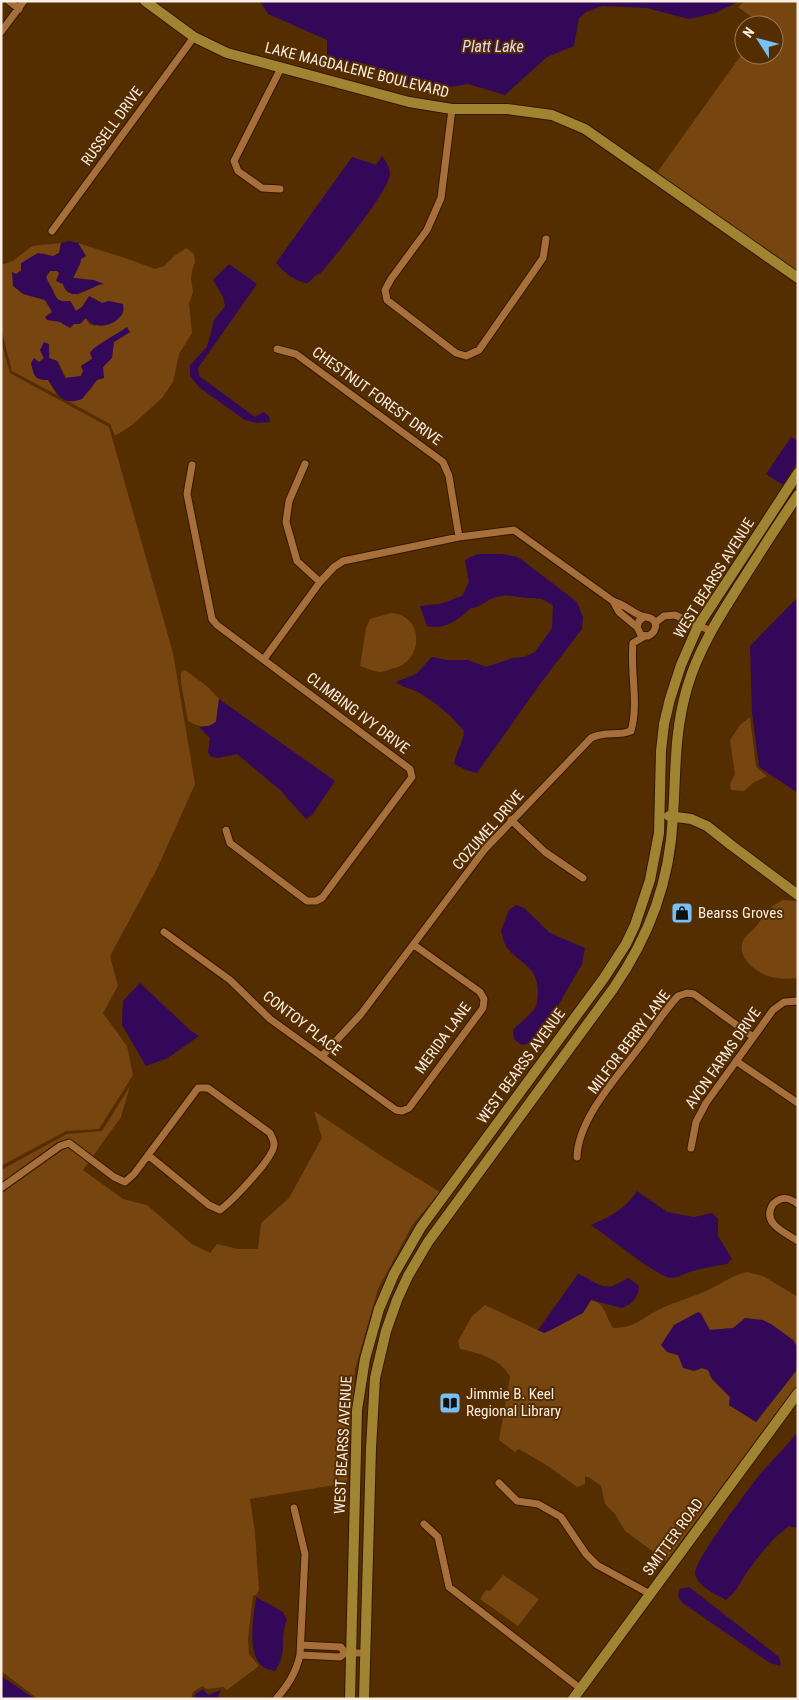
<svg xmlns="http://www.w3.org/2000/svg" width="799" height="1700" viewBox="0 0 799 1700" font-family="'Roboto Condensed',sans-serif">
<rect width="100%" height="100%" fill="#542d00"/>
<path fill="#774610" d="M745,1H798V273L656,174L744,51V55H774V25H763L738,7Z
M61,243L59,253L52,257L43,253L16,274L34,297C49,299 53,306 52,321H60L64,325L74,324L86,318L89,324L94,326L122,316L124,309L109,301L102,303L93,298L76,311L71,301C61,302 57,301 54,293C52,287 48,283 46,277L50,271H57L60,273V283L63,284L65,289L77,295L98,285L85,279L73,278L80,264L81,259L86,256L78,243L131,260L155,269L164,266L173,257L186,248L194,254L195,262L192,271L191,278L193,292L189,303L192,333L179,354L173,382L162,398L132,425L115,436L110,424L66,400H79L91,389L103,367L111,358L114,342L130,332L127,327C116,335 105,343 93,349L92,359L81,366L83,371L81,376L66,378L58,361L49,358L50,352L39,362L31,363C34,375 34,380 48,380L57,395L12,371L1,328V265L13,261L32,246Z
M1,341L10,373L109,427L173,653L195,784L157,869L110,956L118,986L103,1013L127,1046L133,1075L99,1129L66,1131L1,1166Z
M391,613C422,615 423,653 402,665C399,667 394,668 391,669C387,670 383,672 380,672C373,671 366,668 360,666L366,628L370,619Z
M185,670L208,687L219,699L216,722C205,729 199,727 188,721L181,683V673Z
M750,717L756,767L767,776L753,783L744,791L731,790L730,784L735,774L730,740L740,725Z
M783,900L798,901V978C789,979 780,979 771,977C757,973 736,958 743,941C746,934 754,930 758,924C767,912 769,907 783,900Z
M130,1086L121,1117L83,1170L123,1199L147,1205L192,1244L210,1253L217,1244L238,1249H258L261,1223L289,1198L322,1138L314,1111L386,1159L440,1192L413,1224L378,1289L355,1369L347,1483L250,1499L255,1533L259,1590L257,1594L253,1596L248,1638L249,1654L259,1666L227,1690L223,1687L207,1689L202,1686L193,1692L191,1699H38L1,1671V1170L67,1134L102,1131Z
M747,1272L763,1276L798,1297V1348L793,1340L771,1324L740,1323L733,1328L710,1330L701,1313L667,1352L678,1355L682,1362L694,1371L702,1368L708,1370L712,1379L730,1397L729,1405L756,1422L796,1371L798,1364V1385L666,1561L625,1531L615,1514L605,1504L601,1486L590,1478L585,1476V1484L577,1487L548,1466L519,1449L515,1452L499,1440L510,1377C501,1359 479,1353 460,1349L458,1341L472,1316L485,1305L544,1333L565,1322L585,1309L591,1300C605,1302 606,1318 613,1328C634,1328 641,1319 658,1310C676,1301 695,1297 712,1288C724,1282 733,1275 747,1272Z
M503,1575L539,1599L518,1626L480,1599L486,1590L490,1591Z"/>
<path fill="#340858" d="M260,1H740L715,13L689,19L647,8L602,6L586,12L579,18L574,46L547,57L505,95L468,84L431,90L416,87L362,63L338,67L327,63V40L268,14Z
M382,156C385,160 390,167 390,173C391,189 334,257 321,273L316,275L308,283C295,282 285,273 276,263L352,157L376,165Z
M69,241L78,243L86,256L81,259L80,264L73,278L94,280L104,284C91,285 70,306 63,284L56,281L59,273L57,271H50L46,277C48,283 52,287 54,293C57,301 61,302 70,301L76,311L82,307L89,296L102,303L109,301L123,304C127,323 96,334 86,318L80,324H74L70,328L60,322L47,320L45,317L52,312L45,300L23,294L13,286L12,272L16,274L21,271V263L38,253L53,256L59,253L61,243Z
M229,264L257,284L198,368L199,376L255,417L263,412L269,416L270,422L257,423L245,420L200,388L190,376V365L207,347L214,320L225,306L223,297L213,280Z
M127,327L130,332L114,342L112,358L103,367L104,378L97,380L82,399C61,407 58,393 48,380C34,380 34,375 31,363L34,358L39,362L44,359L40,350L44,342L49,344V358L57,361L65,378L81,376L83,371L81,366L92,359L90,353C96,344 118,334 127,327Z
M791,437L798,440V461L783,485L766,474Z
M477,554H502L518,557L577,602L583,617L582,629L540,684L477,773L466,770L454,764C456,751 463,744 464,731C451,715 435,702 418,692C411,688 402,688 396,682L416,674L432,657L447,660H468L486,667L513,658L524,657L535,652L552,628L553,606C544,598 539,598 528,598C510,597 507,592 489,600C483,603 478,608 471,608C457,620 447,630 427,626L420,606L440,604L462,596L469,582L465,560Z
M798,597V793L759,767L752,712L750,646Z
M219,699L335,781L312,815L306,819L280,790L237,754L219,758L211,757L208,752L210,738L199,727L209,726L216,722Z
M516,905L524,908L550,933L585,948L582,964L548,1023L531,1043L522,1045L514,1039L513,1030C520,1022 529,1017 535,1008C538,1003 538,995 538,989C536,966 521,964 508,949C504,945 503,937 501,931L509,910Z
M140,983L191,1031L199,1036L168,1058L146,1066L122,1025L123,1001Z
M637,1191L667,1212L694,1217L712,1213L718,1219V1236L732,1259L727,1264C715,1266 702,1268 690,1272C683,1274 678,1278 671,1278C659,1278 605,1234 591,1225C611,1216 624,1210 637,1191Z
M578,1274C591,1278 601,1291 615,1285C620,1283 624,1279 629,1278L639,1286C639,1297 632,1304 622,1308L591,1300L583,1313L549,1331L544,1333L538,1330Z
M698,1312L700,1313L710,1330L733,1328L745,1318L763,1320L771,1324L793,1340L798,1348L796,1371L756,1422L729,1405L730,1397L712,1379L708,1370L702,1368L694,1371L683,1368L678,1355L667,1352L661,1345L674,1325Z
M798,1432V1528L789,1526C771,1539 758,1557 745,1575C739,1585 735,1593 726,1600C716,1594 698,1587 695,1574C693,1562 751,1485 762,1472C774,1459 786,1446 798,1432Z
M689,1587L779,1657L781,1666L770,1663L684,1604C678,1599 677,1596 680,1589Z
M256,1597L283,1612L287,1620C279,1638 288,1654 275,1671C271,1670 266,1669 263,1667C246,1654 254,1616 256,1597Z
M1,1676L35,1699H1Z
M203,1689L208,1695L221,1690L217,1699H194L195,1694Z"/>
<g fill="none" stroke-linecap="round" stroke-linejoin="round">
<g stroke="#331800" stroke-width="9">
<path id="street" d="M9,1L19,9
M1,32L24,1
M452,109L441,198L427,230L391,279L385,290L387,300L456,353L466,356L479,350L543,258L546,239
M280,189L262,188L238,171L234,161L281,68
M52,231L194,37
M277,349L296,354L443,462L449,476L459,537
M305,464L289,501L286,522L297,561L320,582
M192,465L187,494L212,619L217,625L410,769L412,777L322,898L316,901H307L230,843L226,830
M655,623L664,616L675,615L711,631
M637,627L619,612L613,601C626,605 631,612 642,616C644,617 647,617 650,618C660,622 655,633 648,636L641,635L637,627L639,621L644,617
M264,659L320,582L334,567L343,561L459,537L514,530L613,601
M511,820L545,852L583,878
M164,932L230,980L270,1019L396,1110L402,1111L409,1108L483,1008L484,999L480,992L414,945
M322,1056L361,1014L485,849L591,738C607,730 616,737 631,731C639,703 630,672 633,643L645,636
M736,1061L798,1103
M691,1148L696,1122L706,1103L773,1010L784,1002L798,1001
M577,1157C578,1118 619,1075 641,1045C653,1029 664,1011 678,996L687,993L694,994L753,1037
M1,1188L60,1146L69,1143L114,1177L125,1182L134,1174L198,1088H208L270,1133C271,1136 274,1140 274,1144C275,1157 232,1201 220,1210L209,1205L148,1155
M798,1204C788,1197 782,1196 773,1204C761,1223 784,1232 798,1241
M499,1483L517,1501L538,1504L561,1517L586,1554L597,1565L650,1594
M424,1524L438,1537L449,1587L581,1689
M301,1645L341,1647L345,1653
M300,1655L340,1657L345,1653H365
M276,1699C288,1685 296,1673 300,1655L305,1554L294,1508"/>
</g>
<g stroke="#331800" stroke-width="12">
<path id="secondary" d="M145,1L194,37L227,53L409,102L452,109H507L552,115L585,129L798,278
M669,816L691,819L707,826L731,845L798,895
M350,1699L357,1410L365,1359L379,1309L394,1274L421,1227L604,978L626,944L635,925L650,880L659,833L661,751L664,724L670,699L681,665L698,626L798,473
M364,1699L371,1448L375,1378L386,1331L397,1300L408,1276L428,1242L613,989C650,935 670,881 673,816C676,771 674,733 687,688C698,650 719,617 740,584C759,554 778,524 798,495
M573,1699L798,1393"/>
</g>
<use href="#street" stroke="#a76f3a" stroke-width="7"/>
<use href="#secondary" stroke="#a18432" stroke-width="10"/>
</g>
<defs>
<g id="shop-square" transform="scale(1.125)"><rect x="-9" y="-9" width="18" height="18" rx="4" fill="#76c0f7" stroke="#542d00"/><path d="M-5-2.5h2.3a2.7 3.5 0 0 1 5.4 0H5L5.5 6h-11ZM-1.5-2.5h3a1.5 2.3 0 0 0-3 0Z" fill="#111"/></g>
<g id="library-square" transform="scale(1.125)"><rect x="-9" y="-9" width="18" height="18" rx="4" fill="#76c0f7" stroke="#542d00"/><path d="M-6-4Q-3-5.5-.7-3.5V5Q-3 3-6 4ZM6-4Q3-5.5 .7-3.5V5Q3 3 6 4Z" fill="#111"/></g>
</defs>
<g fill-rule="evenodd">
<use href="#shop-square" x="682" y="913"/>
<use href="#library-square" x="450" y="1403"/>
</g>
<g text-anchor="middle" stroke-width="4" stroke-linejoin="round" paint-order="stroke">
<g font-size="15" fill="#fbeee3" stroke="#542d00">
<text transform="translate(357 70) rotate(14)" y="5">LAKE MAGDALENE BOULEVARD</text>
<text transform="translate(112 126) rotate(-54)" y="5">RUSSELL DRIVE</text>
<text transform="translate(377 396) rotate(36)" y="5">CHESTNUT FOREST DRIVE</text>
<text transform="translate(714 578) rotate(-58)" y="5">WEST BEARSS AVENUE</text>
<text transform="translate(358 713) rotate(37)" y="5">CLIMBING IVY DRIVE</text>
<text transform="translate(488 830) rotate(-49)" y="5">COZUMEL DRIVE</text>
<text transform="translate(302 1023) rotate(38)" y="5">CONTOY PLACE</text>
<text transform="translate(443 1038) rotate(-54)" y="5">MERIDA LANE</text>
<text transform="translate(629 1042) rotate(-53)" y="5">MILFOR BERRY LANE</text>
<text transform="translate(723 1058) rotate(-55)" y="5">AVON FARMS DRIVE</text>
<text transform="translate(521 1066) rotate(-54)" y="5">WEST BEARSS AVENUE</text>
<text transform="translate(343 1445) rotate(-87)" y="5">WEST BEARSS AVENUE</text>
<text transform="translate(673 1537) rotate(-54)" y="5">SMITTER ROAD</text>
</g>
<g font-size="15" fill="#fbeee3" stroke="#542d00" text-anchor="start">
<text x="698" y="918">Bearss Groves</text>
<text x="466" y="1399">Jimmie B. Keel<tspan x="466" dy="17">Regional Library</tspan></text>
</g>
<g font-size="16" font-style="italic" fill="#e3d9f4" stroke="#542d00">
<text x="493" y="52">Platt Lake</text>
</g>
</g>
<rect width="799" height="1700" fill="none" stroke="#fbeee3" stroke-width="5"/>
<g transform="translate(759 40) rotate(306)"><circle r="24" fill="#542d00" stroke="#977a5b"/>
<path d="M0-4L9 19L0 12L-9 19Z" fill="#76c0f7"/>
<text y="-8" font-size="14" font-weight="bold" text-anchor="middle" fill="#fbeee3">N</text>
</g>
</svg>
